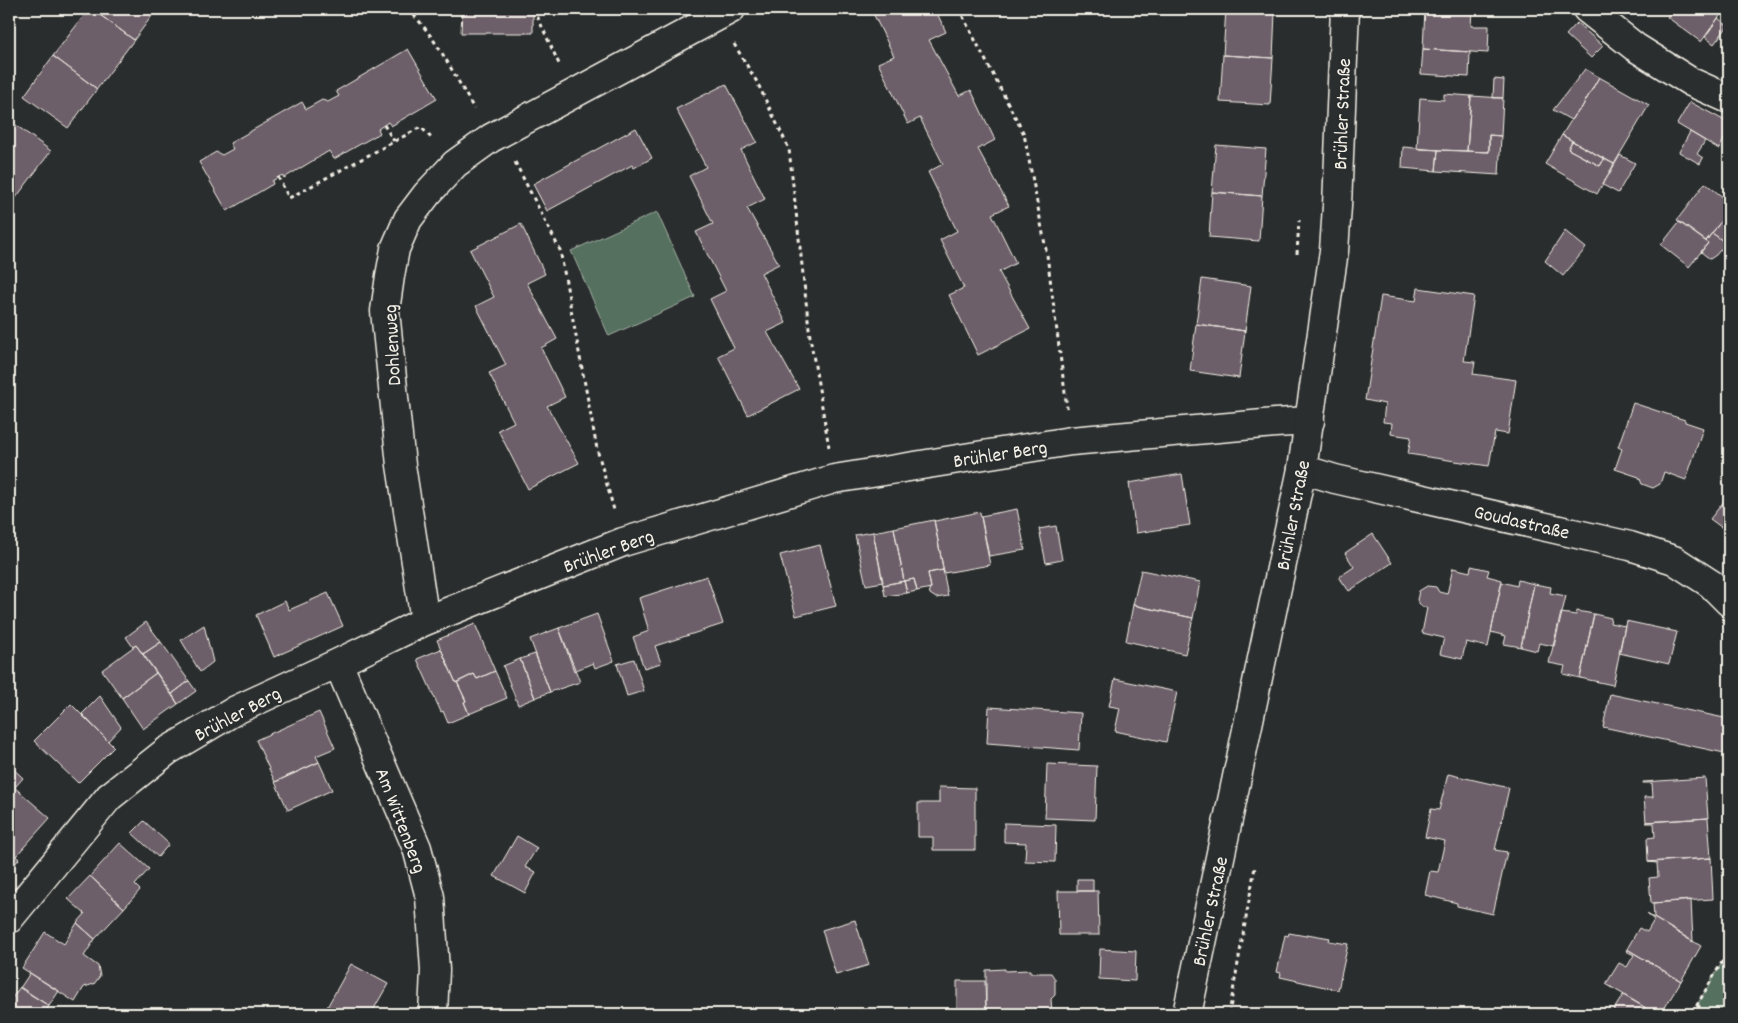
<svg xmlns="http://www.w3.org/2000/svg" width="1738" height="1023" viewBox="0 0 1738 1023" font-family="Dekko,sans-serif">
<rect width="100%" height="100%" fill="#2a2d2e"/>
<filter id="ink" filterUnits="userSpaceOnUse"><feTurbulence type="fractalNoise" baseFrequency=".02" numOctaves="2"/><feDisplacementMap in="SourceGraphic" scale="10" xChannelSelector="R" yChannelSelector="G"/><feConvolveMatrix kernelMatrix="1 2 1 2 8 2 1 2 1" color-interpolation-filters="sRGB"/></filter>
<g filter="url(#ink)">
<path fill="#54705f" stroke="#a4b0a4" d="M657,212L695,297L609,336L571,251Z
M1727,954H1729V1014H1697V1005Z"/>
<path fill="#6d5e69" stroke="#f4f1e8" d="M89,9H92L134,40L97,89L53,56Z
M92,9H157L134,40Z
M462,9H533V33H461Z
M871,9H935L946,32L929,40L959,96L971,90L995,140L978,149L1009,206L992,214L1016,263L999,272L1030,329L978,355L949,295L964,288L940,240L957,231L928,172L943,164L920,118L908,124L878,63L894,56Z
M1226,9L1275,12L1273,58L1223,55Z
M1425,9H1472L1471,26H1489L1488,53L1423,49Z
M1673,9H1725L1701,42L1667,17Z
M1718,18L1728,26L1714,44L1705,37Z
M1577,23L1603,46L1591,58L1566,35Z
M408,49L437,99L391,126L388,122L378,129L380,133L334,159L329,151L284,178L282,175L272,181L273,184L227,211L199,162L216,152L222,155L233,149L230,143L302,102L306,109L322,100L328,102L339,96L336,91Z
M1423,49L1470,52L1469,77L1421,74Z
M1223,55L1273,58L1270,105L1220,102Z
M53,56L97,89L68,128L24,96Z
M1585,69L1599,77L1581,109L1575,114L1571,120L1553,110Z
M1599,77L1649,105L1614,164L1562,135L1575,114L1581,109Z
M1494,79L1504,80L1503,98H1493Z
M726,84L757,142L741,150L765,199L747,208L779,264L761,273L786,323L767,332L799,389L748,415L718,356L734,348L710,299L726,291L696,232L713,224L689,176L706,167L676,109Z
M1444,94L1471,96L1467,151L1417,149L1420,98L1444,100Z
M1471,96L1503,98L1501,136L1489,135V152L1467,151Z
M1690,102L1729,123V130L1719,149L1677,124Z
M9,120L51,151L15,199L9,195Z
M636,128L652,158L634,168L632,165L547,211L533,184Z
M1690,132L1705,141L1697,154L1703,158L1700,164L1679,152Z
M1489,135L1501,136L1499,175L1436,171L1438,150L1489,152Z
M1562,135L1572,141L1568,149L1600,166L1604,159L1614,164L1597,194L1545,164Z
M1572,141L1604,159L1600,166L1568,149Z
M1216,145L1266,149L1262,196L1212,192Z
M1403,147L1438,150L1436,171L1402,168Z
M1620,155L1635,163L1618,193L1603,185Z
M1705,183L1729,202V211L1706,241L1677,220Z
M1212,192L1262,196L1259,241L1209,237Z
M9,195L15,199L9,208Z
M1729,211V239L1726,243L1712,233Z
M1679,222L1708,243L1689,267L1661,245Z
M521,224L545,274L527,283L557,339L541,348L565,397L547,406L579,463L528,489L498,430L514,422L489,373L506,365L476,306L494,297L470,250Z
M1565,231L1586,248L1563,276L1545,261Z
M1712,233L1726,243L1716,255L1710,259L1701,252L1708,243L1706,241Z
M1202,279L1251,286L1245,331L1196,324Z
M1418,288L1474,296L1464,361L1475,362L1473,374L1516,380L1508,434L1495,432L1489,466L1408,454L1411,437L1391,434L1392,423L1383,422L1385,404L1365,400L1381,296L1416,301Z
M1196,324L1245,331L1239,378L1190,371Z
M1633,403L1685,420V422L1703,428L1686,480L1664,472L1660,484L1653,488L1642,484L1639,477L1615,469L1622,449L1618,447Z
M1182,474L1190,525L1136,533L1129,483Z
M1729,495V531L1726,529L1725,530L1710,519Z
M1017,509L1025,550L989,556L981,516Z
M980,512L990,565L944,573L934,520L935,521Z
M934,520L944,573L943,570L928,573L931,588L917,591L914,579L904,581L894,528Z
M1056,526L1062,560L1046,563L1039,529Z
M894,528L904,581L883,585L873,532Z
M873,532L883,582L866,585L855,535Z
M1373,534L1392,563L1349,591L1339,577L1354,567L1345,553Z
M820,545L836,606L796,616L780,555Z
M1471,566L1489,570L1487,576L1502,580L1488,647L1466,642L1462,659L1440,654L1444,638L1422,633L1427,608L1422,607L1417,600L1419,591L1427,586L1436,587L1439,592L1447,594L1453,568L1470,572Z
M943,570L948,596L936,598L930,594L929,589L931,588L928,573Z
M1141,570L1200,582L1193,618L1133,605Z
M707,576L723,624L655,646L661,663L644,668L633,637L649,631L639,598Z
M914,579L917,591L907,593L904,581Z
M1518,580L1534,584L1521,647L1504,644L1506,636L1491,632L1502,582L1517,586Z
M904,581L907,593L885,596L883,585Z
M1534,584L1551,587L1550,593L1566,596L1554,646L1539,643L1537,651L1521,647Z
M328,593L343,626L274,657L256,615L285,601L289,610Z
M1133,605L1193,618L1185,654L1126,641Z
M1577,611L1594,614L1580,678L1563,674L1565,666L1549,663L1561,613L1576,615Z
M597,614L614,661L595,668L593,663L574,671L559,628Z
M1594,614L1611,618L1610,623L1625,626L1613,685L1580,678Z
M1626,621L1677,632L1669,664L1619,653Z
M146,622L161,642L143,654L136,645L133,647L126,637Z
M475,624L495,671L477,679L474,674L456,683L437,640Z
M204,625L213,662L200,672L181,640Z
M559,628L580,682L550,692L530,639Z
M161,642L189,681L172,694L143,654Z
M136,645L156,673L122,698L102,670Z
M441,649L456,683L457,682L466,701L464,702L469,714L448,723L443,711L441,712L417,659Z
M535,654L550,692L535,698L520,659Z
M520,659L535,698L518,705L503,666Z
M634,659L644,691L627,696L617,664Z
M495,671L507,698L469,714L464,702L466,701L457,682L474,674L477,679Z
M156,673L178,704L143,729L122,698Z
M1115,679L1177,692L1166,742L1115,731L1120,708L1109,706Z
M189,681L196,691L178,704L172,694Z
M1610,694L1729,719V754L1603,727Z
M100,696L121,727L108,741L82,714Z
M71,704L114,747L78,783L34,741Z
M989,707L1081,713L1079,750L987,743Z
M319,712L335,748L316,756L319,762L275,782L256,740Z
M319,762L332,790L288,810L275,782Z
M1047,764L1097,766L1095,820L1045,818Z
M9,765L23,778L9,794Z
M1448,774L1509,788L1495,850L1507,852L1493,914L1457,906V903L1425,895L1430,871L1438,872L1445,841L1425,837L1431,809L1439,810Z
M1705,778L1708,818L1646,822L1644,797H1653L1652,783H1643V782Z
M14,787L50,818L16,856L9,850V794Z
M939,787L975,788V850H933V837H918V803H939Z
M1708,818L1711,858L1648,862L1647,838L1655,837L1654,823H1646V822Z
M144,821L169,844L158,857L132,833Z
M1004,823L1056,825L1055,862L1025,861L1026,843L1004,842Z
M517,836L537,848L525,867L536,872L525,893L494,876Z
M120,843L149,869L135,885L140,890L124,908L90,876Z
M9,850L19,859L9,871Z
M1711,858L1713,899L1651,903L1649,878L1658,877L1657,863L1648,862Z
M90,876L124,908L95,939L77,923L85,914L68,899Z
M1077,879H1093V891H1077Z
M1058,891H1098L1099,935H1059Z
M1691,900L1693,942L1654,918L1653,903Z
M1647,914L1701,946L1681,981L1627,949L1639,928L1647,932L1654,920Z
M855,920L869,965L836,975L822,930Z
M77,923L95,939L84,956L98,966L100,976L94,984L84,987L75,1002L22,968L45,932L64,944Z
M1289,933L1306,936L1307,934L1330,938L1329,941L1348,944L1338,990L1280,977L1281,973L1277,972L1285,935L1288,936Z
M1100,949L1136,951L1135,981L1099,979Z
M1627,949L1681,981L1661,1014H1656L1606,984L1619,963L1627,967L1634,955L1626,951Z
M351,964L388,984L371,1014H353L345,1010L342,1014H336L326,1009Z
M1005,969V971L1030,970V973H1051L1055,979V995L1051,999L1052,1014H986V970Z
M30,973L59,991L49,1006L20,988Z
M957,981H985L986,1014H957Z
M20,987L49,1006L44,1014H9L14,1005L9,1002Z
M1623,995L1656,1014H1611Z"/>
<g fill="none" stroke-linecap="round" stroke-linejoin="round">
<g stroke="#f4f1e8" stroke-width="31">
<path id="street" d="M1587,9L1635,47L1691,82L1729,99
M1302,469L1335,479L1630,546L1674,560L1711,584L1729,602
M425,621L401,465L385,311L390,276L395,249L408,219L427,194L455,164L491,138L731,9
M338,663L417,848L430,897L435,970L433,1014
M9,919L109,797L167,751L236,710L338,663L425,621L623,542L834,479L1071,441L1275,423L1310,421"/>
</g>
<g stroke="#f4f1e8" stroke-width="31">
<path id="secondary" d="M1187,1014L1302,469L1334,251L1337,206L1345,9"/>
</g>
<path stroke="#f4f1e8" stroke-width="3" stroke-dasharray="4 4" stroke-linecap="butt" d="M408,9C436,37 454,74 474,109
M534,9L559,64
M959,9L1024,134L1047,255L1067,408
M734,44L757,82L789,149L810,337L829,447
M384,125L394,141
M515,162L560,250L597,449L614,510
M278,177L289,198L421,127L433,140
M1297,254L1299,220
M1697,1005L1708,1014
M1229,1014L1255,867
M1697,1014V1005L1729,950"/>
<use href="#street" stroke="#2a2d2e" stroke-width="28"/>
<use href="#secondary" stroke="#2a2d2e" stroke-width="28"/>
</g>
</g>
<g text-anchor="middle" stroke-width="4" stroke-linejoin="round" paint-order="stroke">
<g font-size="20" fill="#f4f1e8" stroke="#2a2d2e">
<text transform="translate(1341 114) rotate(-88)" y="7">Brühler Straße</text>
<text transform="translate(391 345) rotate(-93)" y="7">Dohlenweg</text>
<text transform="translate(1000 453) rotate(-9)" y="7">Brühler Berg</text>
<text transform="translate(1292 515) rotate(-79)" y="7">Brühler Straße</text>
<text transform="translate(1522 521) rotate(13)" y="7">Goudastraße</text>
<text transform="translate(608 550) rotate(-20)" y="7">Brühler Berg</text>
<text transform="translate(237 713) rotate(-28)" y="7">Brühler Berg</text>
<text transform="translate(402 820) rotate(69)" y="7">Am Wittenberg</text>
<text transform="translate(1209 911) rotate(-78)" y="7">Brühler Straße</text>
</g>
</g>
<rect width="1738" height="1023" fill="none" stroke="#2a2d2e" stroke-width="30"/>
<rect x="15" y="15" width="1708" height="993" fill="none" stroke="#f4f1e8" stroke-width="2" filter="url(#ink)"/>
</svg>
